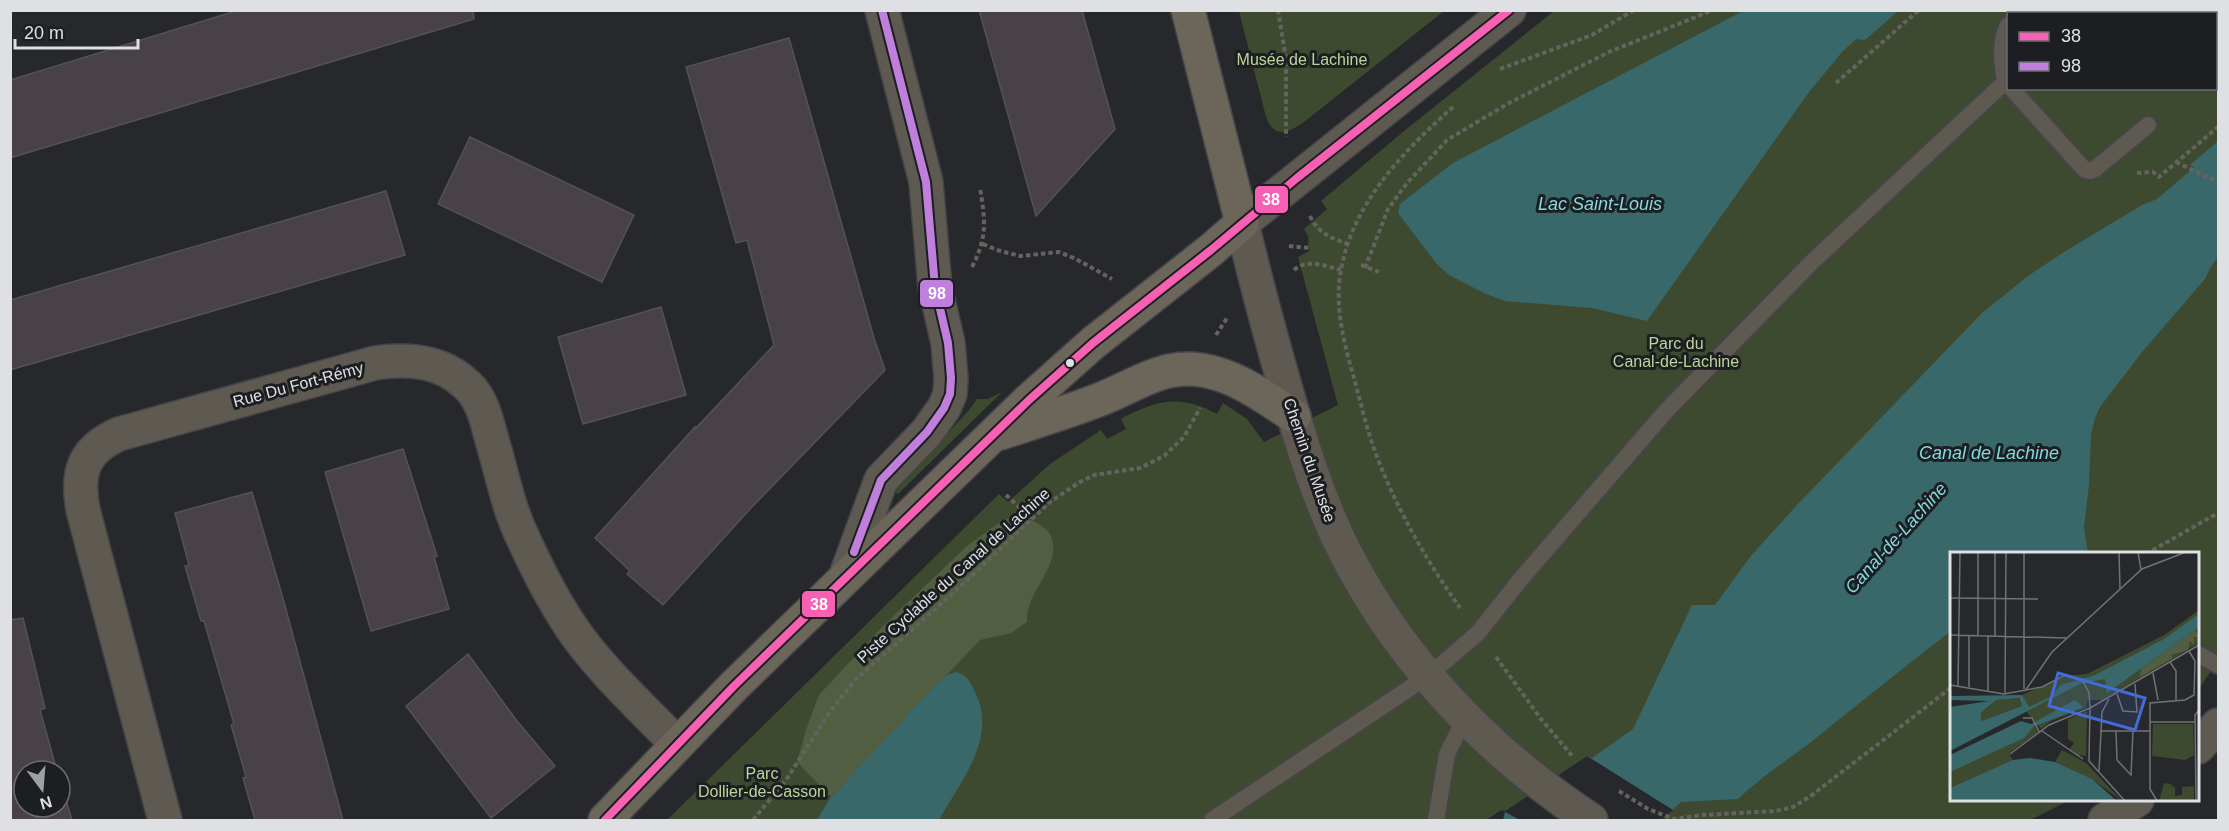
<svg xmlns="http://www.w3.org/2000/svg" width="2229" height="831" viewBox="0 0 2229 831" font-family="Helvetica,sans-serif">
<rect width="100%" height="100%" fill="#26282b"/>
<path fill="#3e4a30" fill-rule="evenodd" d="M1598,10L1599,12L1602,10L2218,11V661L2198,690V554H1952V800H2070L2030,820H667L999,494L1008,502L1050,464L1101,430L1107,439L1126,429L1121,419C1156,400 1180,394 1217,414L1223,403L1247,419L1264,442L1338,405L1298,257L1309,251L1308,236L1304,229L1327,209L1321,201L1404,131L1554,11ZM2008,14H2216V88H2008Z
M1239,11V10L1444,11L1304,122C1288,133 1274,139 1266,117Z
M1002,392L898,494L895,492L969,410L977,399H988Z"/>
<path fill="#515e41" d="M1024,517C1033,521 1047,526 1051,536C1061,561 1035,585 1029,607C1027,612 1027,617 1027,622L1011,633L980,640L831,797L797,762L807,727L819,695L885,624L967,546L1004,519Z"/>
<path fill="#39686a" d="M1743,11H1898L1865,40L1856,39L1842,52L1809,92L1647,321L1592,308L1505,301L1486,294L1449,275L1436,263L1398,213L1400,204L1453,163Z
M2218,141V257L2210,268L2205,279L2142,352L2100,407L2095,418L2091,434L2089,484L2084,528L2088,553L1952,554L1951,631C1904,667 1857,705 1811,742C1786,761 1761,777 1738,799L1681,802L1661,820H1486L1501,810L1505,811L1587,756L1592,758L1633,729L1692,605H1715L1750,557L1797,505L1982,313L2028,276L2064,252L2142,205L2157,199L2191,170L2194,167L2190,165Z
M955,672C967,674 971,683 976,694C997,739 960,782 939,820H817L831,797L935,686L947,675Z"/>
<path fill="#26282b" d="M1587,756L1673,810L1661,820H1520L1505,812L1503,820H1486L1501,810L1505,811Z"/>
<path fill="#484247" stroke="#535254" stroke-width="1.5" d="M239,10H473L474,19L10,158V80Z
M979,10H1082L1115,129L1036,216Z
M789,38L874,338L885,370L751,508L663,605L627,574L630,571L595,538L695,427V429L774,345L747,240L736,243L686,67Z
M470,137L634,215L602,282L438,204Z
M386,191L405,255L10,370V300Z
M661,307L686,395L583,424L558,337Z
M403,449L437,556L434,557L449,609L371,631L325,472Z
M252,492L282,595L343,820H255L243,778L246,777L231,725L234,724L204,621H201L185,566L189,565L175,513Z
M23,618L45,708L40,710L57,771H24V807H60V780L72,820H10V620Z
M468,654L517,721L555,766L491,818L406,706Z"/>
<g fill="none" stroke-linecap="round" stroke-linejoin="round">
<g stroke="#444548" stroke-width="20">
<path id="service" d="M2016,14L2019,10
M2005,82C2002,62 1999,44 2008,25
M2011,88L2085,170L2090,171L2095,169L2148,125
M2198,654L2218,665
M1212,820L1428,676L1478,633L1520,580L1666,411L1812,262L2005,82L2008,86
M1436,820L1447,754L1465,718"/>
</g>
<g stroke="#444548" stroke-width="36">
<path id="minor" d="M1242,223L1509,10
M845,578L881,480L927,432L944,408L950,394L951,378L948,343L935,287L926,182L882,10
M165,820L83,510C76,473 83,450 119,434L375,363C408,358 442,360 468,386C484,401 488,427 494,447C503,478 509,510 523,538C538,571 557,608 578,637C607,676 643,709 677,744"/>
</g>
<g stroke="#444548" stroke-width="36">
<path id="tertiary" d="M1242,223C1255,279 1270,334 1286,390C1302,445 1319,501 1345,552C1401,662 1489,753 1591,820
M2198,747L2218,725
M2105,820L2137,800"/>
</g>
<g stroke="#444548" stroke-width="36">
<path id="secondary" d="M1001,433C1034,422 1068,412 1101,399C1142,383 1169,358 1218,374C1245,382 1270,401 1294,416
M605,820L734,686L1029,400L1093,343L1211,250L1242,223L1188,10"/>
</g>
<path stroke="#65635e" stroke-width="4" stroke-dasharray="4.5 3" stroke-linecap="butt" d="M1278,10L1286,59V137
M1500,69L1592,35L1634,10
M1836,83L1919,10
M1453,107C1404,151 1353,202 1341,270C1334,305 1344,344 1354,378C1360,400 1365,422 1372,443C1393,503 1424,557 1460,608
M2176,162L2218,182
M2137,173L2153,172L2159,177L2218,127
M1310,216C1318,233 1332,239 1349,244
M983,244L997,250L1020,256L1059,252L1076,259L1112,279
M1289,246L1310,248
M1361,265L1379,272
M972,267C988,236 985,221 980,187
M1365,268L1388,209L1407,183L1447,140L1509,103L1609,52L1713,10
M1294,270C1308,258 1324,266 1341,270
M1216,335L1227,318
M1006,495L1032,519
M2146,554L2218,513
M1496,657L1541,719L1574,758
M1619,791L1648,809L1674,819L1703,815L1776,811L1793,807L1812,795L1952,687
M753,820L786,780L829,713L856,679L949,597L1050,502L1080,482L1094,475L1140,468L1164,456L1184,437L1200,408"/>
<use href="#service" stroke="#5f5a51" stroke-width="16"/>
<use href="#minor" stroke="#5f5a51" stroke-width="33"/>
<use href="#tertiary" stroke="#5f5a51" stroke-width="33"/>
<use href="#secondary" stroke="#6c655a" stroke-width="33"/>
<g stroke="#1c1e22" stroke-width="12">
<path id="bus-1" d="M605,820L734,686L1029,400L1093,343L1211,250L1297,178L1509,10"/>
</g>
<g stroke="#1c1e22" stroke-width="12">
<path id="bus-2" d="M854,552L881,480L927,432L944,408L950,394L951,378L948,343L935,287L926,182L882,10"/>
</g>
<use href="#bus-1" stroke="#f860b3" stroke-width="8"/>
<use href="#bus-2" stroke="#c07fdc" stroke-width="8"/>
</g>
<circle fill="#dfe0e4" stroke="#1c1e22" stroke-width="2" cx="1070" cy="363" r="5"/>
<g text-anchor="middle" stroke-width="6" stroke-linejoin="round" paint-order="stroke">
<g font-size="16" fill="#bcd599" stroke="#1c1e22">
<text x="1302" y="65">Musée de Lachine</text>
<text x="1676" y="349">Parc du<tspan x="1676" dy="18">Canal-de-Lachine</tspan></text>
<text x="762" y="779">Parc<tspan x="762" dy="18">Dollier-de-Casson</tspan></text>
</g>
<g font-size="16" fill="#dfe0e4" stroke="#1c1e22">
<text transform="translate(298 384) rotate(-15)" y="6">Rue Du Fort-Rémy</text>
<text transform="translate(1310 460) rotate(71)" y="6">Chemin du Musée</text>
<text transform="translate(953 575) rotate(-42)" y="6">Piste Cyclable du Canal de Lachine</text>
</g>
<g font-size="18" font-style="italic" fill="#82dadd" stroke="#1c1e22">
<text x="1600" y="210">Lac Saint-Louis</text>
<text x="1989" y="459">Canal de Lachine</text>
<text transform="translate(1896 538) rotate(-48)" y="6">Canal-de-Lachine</text>
</g>
</g>
<g transform="translate(1950 552)">
<rect width="249" height="249" fill="#26282b"/>
<path d="M249,58V91L152,148H138L136,156L101,169L91,177L78,162L72,143L116,124L137,122L214,83ZM68,146L72,154L31,169V161L46,148ZM137,159L136,204L127,203L119,198L124,191L118,187V167ZM243,172L244,203L235,208L202,204L203,172ZM85,174L88,180L59,201L63,209L0,236V220ZM112,198L136,211L172,249L146,230L105,210ZM214,231L224,233L220,234L225,235V244L232,243V235L244,234V249H209Z" fill="#3e4a30"/>
<path d="M245,78L249,85H244V93L240,89L238,98L221,103L222,106L230,102L190,125L191,117Z" fill="#515e41"/>
<path d="M249,62V75L157,141L155,127L130,132L0,199V155L39,149L0,148V144L72,143L79,155L102,144L111,133L145,123L214,87ZM69,146L72,154L31,169V161L46,148ZM125,148L133,155L83,175L74,186L0,220V203L71,169L81,172ZM80,206L105,210L142,227L167,249H0V236L63,208Z" fill="#39686a" fill-rule="evenodd"/>
<path fill="none" stroke="#707275" stroke-width="1.5" d="M28,0V84M45,0V84M74,0V137M169,0L170,37M188,0L191,18M0,46L88,47M0,83L117,86M19,83V135M38,84V139M220,110L226,119V148M203,121L208,148M0,133L54,142L92,135L115,123L133,129L139,141L140,156L99,173L60,202M8,134L10,0M75,139L102,100L192,17L236,0M55,142L56,0M167,142L173,159L187,160L185,132M73,166H82L90,181M200,170H245M92,179L133,207M150,179H200M166,179L167,208L181,223L183,179M149,219L152,160L159,147M175,249L139,209L140,156L249,93M207,249L200,237V151L235,148L244,143L245,109L239,99M246,249L245,163L249,158"/>
<path fill="#446bda" fill-opacity="0.15" stroke="#446bda" stroke-width="3" d="M108,121L195,146L185,178L99,154Z"/>
<rect width="249" height="249" fill="none" stroke="#dfe0e4" stroke-width="3"/>
</g>
<g stroke="#1c1e22" stroke-width="2">
<rect x="1254" y="185" width="35" height="29" rx="6" fill="#f860b3"/>
<rect x="919" y="279" width="35" height="29" rx="6" fill="#c07fdc"/>
<rect x="801" y="590" width="35" height="28" rx="6" fill="#f860b3"/>
</g>
<g font-size="16" text-anchor="middle" font-weight="bold" fill="#fff">
<text x="1271" y="205">38</text>
<text x="937" y="299">98</text>
<text x="819" y="610">38</text>
</g>
<rect width="2229" height="831" fill="none" stroke="#dfe0e4" stroke-width="24"/>
<rect x="2007" y="12" width="210" height="78" fill="#1c1e22" stroke="#6a6c70" stroke-width="1.5"/>
<rect x="2019" y="32" width="30" height="9" fill="#f860b3" stroke="#6a6c70" stroke-width="1.5"/>
<text x="2061" y="42" font-size="18" fill="#dfe0e4">38</text>
<rect x="2019" y="62" width="30" height="9" fill="#c07fdc" stroke="#6a6c70" stroke-width="1.5"/>
<text x="2061" y="72" font-size="18" fill="#dfe0e4">98</text>
<g transform="translate(42 789) rotate(164)"><circle r="28" fill="#1c1e22" stroke="#6a6c70" stroke-width="1.5"/>
<path d="M0-4.5L10 22L0 15L-10 22Z" fill="#9ea0a3"/>
<text y="-9" font-size="16" font-weight="bold" text-anchor="middle" fill="#dfe0e4">N</text>
</g>
<path d="M15 39v9h123v-9" fill="none" stroke="#dfe0e4" stroke-width="3"/>
<text x="24" y="39" font-size="18" fill="#dfe0e4" stroke="#1c1e22" stroke-width="4.5" paint-order="stroke">20 m</text>
</svg>
